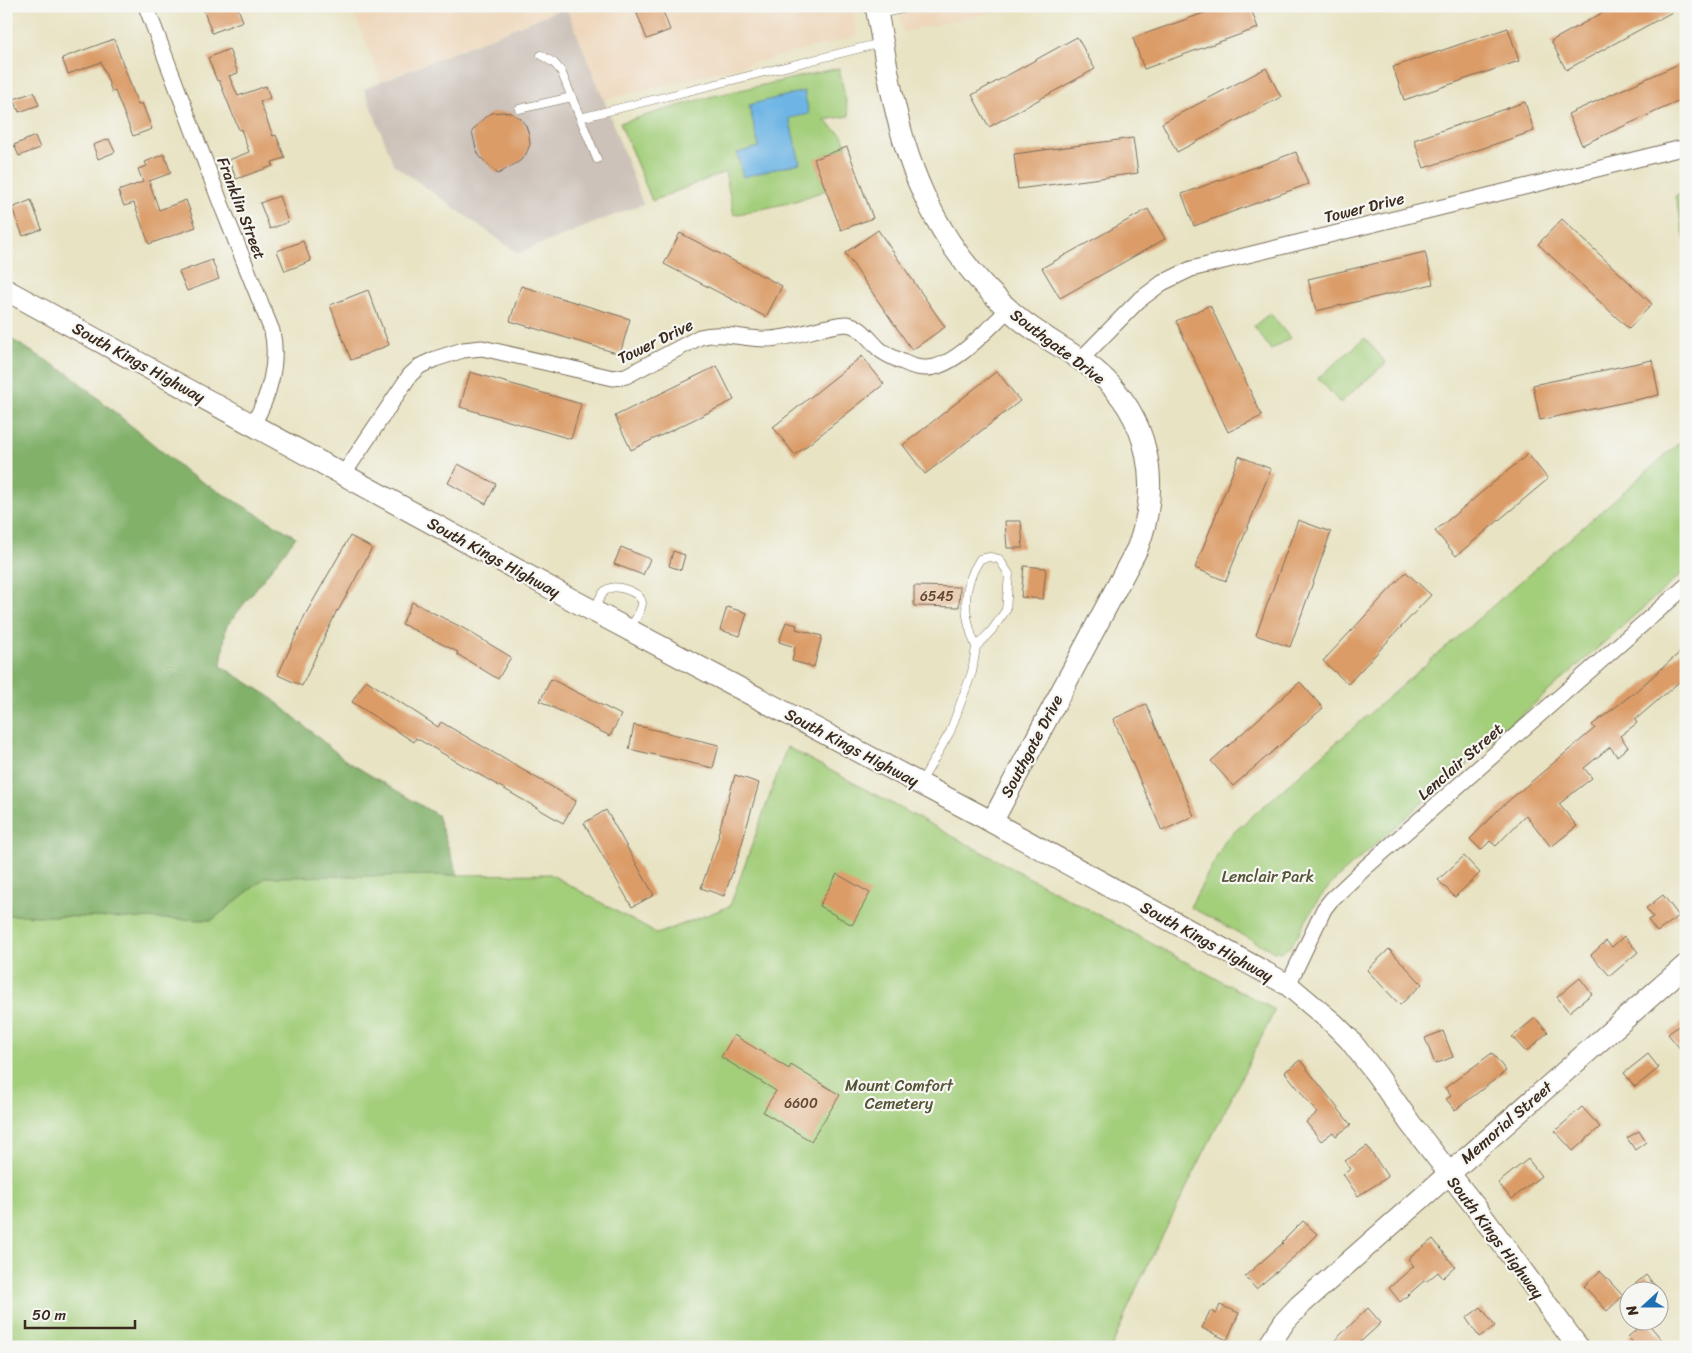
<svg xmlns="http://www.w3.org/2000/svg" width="1692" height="1353" viewBox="0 0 1692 1353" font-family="Sriracha,sans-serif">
<rect width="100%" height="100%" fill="#f6f6f2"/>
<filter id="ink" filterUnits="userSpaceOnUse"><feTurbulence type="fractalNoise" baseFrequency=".02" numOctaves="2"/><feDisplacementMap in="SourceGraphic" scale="10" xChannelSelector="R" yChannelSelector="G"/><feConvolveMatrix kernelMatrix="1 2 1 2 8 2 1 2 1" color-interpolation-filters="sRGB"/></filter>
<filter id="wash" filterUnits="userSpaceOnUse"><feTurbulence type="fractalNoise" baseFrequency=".0096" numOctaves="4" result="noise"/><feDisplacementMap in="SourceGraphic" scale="20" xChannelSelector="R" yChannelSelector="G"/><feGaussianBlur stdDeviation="1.12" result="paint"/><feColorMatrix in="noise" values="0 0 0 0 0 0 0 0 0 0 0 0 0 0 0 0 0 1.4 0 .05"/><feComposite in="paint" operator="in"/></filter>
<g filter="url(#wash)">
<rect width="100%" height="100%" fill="#e8e3c3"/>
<path fill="#eed7bb" d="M351,6H852L858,36L604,100L566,7L381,81Z
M898,6H1020L903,32Z"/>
<path fill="#ccc2b9" d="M566,7L604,100L643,204L518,253L394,165L364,89Z"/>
<path fill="#a3ce7a" stroke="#6f7c4c" d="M839,68L849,116L824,120L842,135L847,147L815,159L826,190L793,202L734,215L725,172L652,201L620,123L709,97Z
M1686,191V243L1675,196Z
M1270,313L1290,338L1271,350L1254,326Z
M1365,338L1386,363L1340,403L1318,378Z
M1686,437V570L1335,880L1318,900L1291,946L1282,952L1273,951L1190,907L1226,839Z
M787,747L1275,1010L1136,1289L1112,1347H6V915L212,920L266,877L550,874L657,934L730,906Z"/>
<path fill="#82b16a" stroke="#5e6e44" d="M6,336L69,374L189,474L296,537L226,627L221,666L269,696L345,760L437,815L458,875L266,877L212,920L6,915Z"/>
<path fill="#6eb5e5" stroke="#547082" d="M804,91L809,114L789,118L800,163L743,177L737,153L759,147L749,105Z"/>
<g id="blocks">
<path fill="#db9c68" d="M202,6H237L243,21L212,33Z
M634,6H661L670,30L647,39Z
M1224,6H1250L1258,28L1144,69L1133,38Z
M1615,6H1683L1566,70L1551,41Z
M1508,28L1519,61L1404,100L1393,67Z
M1077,37L1095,69L989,127L972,95Z
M114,39L138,105L142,103L152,129L133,136L115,91L112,92L101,62L68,74L62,58Z
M229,49L238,73L229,76L238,96L266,86L270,98L260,102L273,136L276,135L285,158L272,162L273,166L236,179L229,160L249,152L241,129L239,130L219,80L217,81L208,58Z
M1681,63L1686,74V98L1582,145L1568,114Z
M1266,68L1281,97L1177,152L1162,123Z
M34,92L39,105L19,112L14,99Z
M1525,102L1534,131L1424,168L1414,140Z
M502,112L511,113L520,118L526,126L529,135L530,145L526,154L520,161L498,174L480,157L476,149L472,131L485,117L492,113Z
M35,136L40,148L19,156L14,145Z
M1133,138L1138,173L1018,189L1014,154Z
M109,139L115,152L98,159L93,145Z
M847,147L873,218L841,230L814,159Z
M1296,152L1308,184L1194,226L1182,194Z
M164,154L171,173L149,181L159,210L186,200L196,227L149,244L134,203L124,206L118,191L143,182L138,169L147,166L145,162Z
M279,196L288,222L270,229L260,203Z
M31,200L42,229L23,236L12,208Z
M1148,209L1165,239L1060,298L1042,268Z
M1562,219L1652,304L1629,329L1538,244Z
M878,230L945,327L912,350L845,253Z
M680,233L782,286L766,317L664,264Z
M303,241L311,261L285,271L277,251Z
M1425,252L1433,284L1316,311L1308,279Z
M212,260L219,279L187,291L179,272Z
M521,286L630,319L620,354L510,321Z
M368,290L389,345L351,360L330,305Z
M1210,305L1262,416L1228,432L1176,321Z
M862,356L884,384L795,455L773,427Z
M1652,360L1659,395L1540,420L1533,385Z
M717,366L734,400L631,450L615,416Z
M997,371L1020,401L925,474L903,445Z
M470,372L581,404L571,439L460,407Z
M1528,454L1548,479L1456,556L1435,531Z
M1239,456L1271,469L1226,581L1195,568Z
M458,464L496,484L486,504L448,483Z
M1298,520L1331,532L1290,647L1256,635Z
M1005,521H1021L1023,548H1007Z
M350,536L372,548L338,611L337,610L302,686L278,675L305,615Z
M621,547L650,559L643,575L614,564Z
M673,551L685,555L681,570L669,566Z
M1024,566L1046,568L1043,599L1021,597Z
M1406,572L1431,595L1348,684L1323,661Z
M914,586L960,587L959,607L914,606Z
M412,602L463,628L511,657L498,679L457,654L458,652L402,624Z
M727,607L747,613L740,636L720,630Z
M786,622L797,625L796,629L822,636L814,667L792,661L795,647L779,642Z
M1686,647V676L1635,720L1637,723L1620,736L1628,747L1617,756L1610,747L1584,768L1592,778L1559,804L1577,826L1551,847L1526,815L1496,846L1490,841L1481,850L1470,839L1500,808L1595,728L1592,725L1635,692Z
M551,679L621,715L610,736L540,701Z
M366,680L438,727L441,722L576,801L563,823L416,738L414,742L352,702Z
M1300,682L1323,708L1233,786L1211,761Z
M1146,704L1194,816L1162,831L1113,719Z
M634,725L719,745L713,768L629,749Z
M735,775L759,783L739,854L724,896L701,888L719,835L718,834Z
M606,810L654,895L632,907L584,823Z
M1464,856L1480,873L1455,897L1438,880Z
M837,874L870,893L852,925L819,906Z
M1663,895L1679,916L1657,932L1648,920L1653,917L1646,908Z
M1624,936L1638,952L1610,976L1591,955L1606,941L1612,947Z
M1389,949L1422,984L1400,1005L1367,970Z
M1580,978L1592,994L1569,1012L1557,997Z
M1535,1018L1548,1032L1526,1052L1512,1037Z
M1686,1020V1056L1668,1034Z
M1443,1031L1453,1057L1435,1064L1425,1038Z
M734,1035L789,1069L791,1065L840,1095L811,1141L763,1112L776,1091L721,1057Z
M1492,1053L1506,1071L1455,1110L1446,1099L1451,1096L1445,1088Z
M1648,1054L1659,1068L1635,1087L1624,1073Z
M1300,1060L1351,1125L1336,1136L1333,1132L1321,1141L1306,1122L1317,1113L1285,1072Z
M1582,1107L1600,1127L1573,1151L1555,1131Z
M1639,1131L1646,1142L1635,1150L1627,1138Z
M1367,1146L1388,1177L1358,1196L1343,1174L1351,1169L1345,1161Z
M1528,1159L1541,1176L1512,1199L1498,1183Z
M1303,1221L1317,1234L1295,1256L1256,1289L1245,1276L1283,1243L1282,1242Z
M1433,1239L1455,1267L1443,1278L1438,1272L1426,1282L1425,1280L1400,1302L1389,1288L1414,1266L1408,1259Z
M1600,1271L1623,1296L1607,1311L1584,1286Z
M1646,1275L1659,1290H1628Z
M1220,1305L1239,1313L1227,1340L1202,1328L1210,1311L1216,1314Z
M1481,1307L1495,1326L1479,1337L1466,1318Z
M1368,1308L1381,1323L1355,1347H1328Z
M1646,1321L1668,1347H1637L1628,1337Z"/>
</g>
</g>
<g filter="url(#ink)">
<use href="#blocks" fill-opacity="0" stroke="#786b58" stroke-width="1"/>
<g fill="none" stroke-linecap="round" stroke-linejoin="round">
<g stroke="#786b58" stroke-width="9">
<path id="lane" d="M879,14L915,6
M541,55L554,63L561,71L597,159
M519,109L572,97
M580,118L881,43
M595,609C598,602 601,592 608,589C616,584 641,592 642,603C642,611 634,621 630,628
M921,782L950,732L972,672L976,647L992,630L1006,610L1009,574L999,559L990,557L980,559C961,588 963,615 976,647"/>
</g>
<g stroke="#786b58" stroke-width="17">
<path id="street" d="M146,6L221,204L272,331C279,363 269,397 253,424
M1080,360L1138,301L1162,283L1191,269L1686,147
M343,475L410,375L420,366L435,359L463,350L482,348L613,378L626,376L700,337C721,331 744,339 766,339C793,339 819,326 846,324C860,325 869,339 879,349C886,355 894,358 903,362C909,365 918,368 925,368C954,369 988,328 1009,309
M1288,985L1324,909L1331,900L1367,866L1686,586"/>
</g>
<g stroke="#786b58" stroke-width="23">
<path id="secondary" d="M876,6C892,93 900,166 950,242C969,271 994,298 1021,320C1045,339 1072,352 1096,371C1150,416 1162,486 1137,549L992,822
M6,290L567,597L981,816L1288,985L1333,1023L1349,1039L1377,1075L1410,1123L1477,1209L1578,1347
M1268,1347L1285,1321L1299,1306L1686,965"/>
</g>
<use href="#lane" stroke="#fff" stroke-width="8"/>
<use href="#street" stroke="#fff" stroke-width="15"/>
<use href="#secondary" stroke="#fff" stroke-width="21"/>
</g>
</g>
<g text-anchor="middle" stroke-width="4.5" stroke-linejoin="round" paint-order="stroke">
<g font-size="14" fill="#634630">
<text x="937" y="601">6545</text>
<text x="801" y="1108">6600</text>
</g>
<g font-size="16" fill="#3b2a1e" stroke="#f6f6f2">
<text transform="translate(1364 207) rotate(-14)" y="6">Tower Drive</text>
<text transform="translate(242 208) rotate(69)" y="6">Franklin Street</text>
<text transform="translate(655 341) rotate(-26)" y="6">Tower Drive</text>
<text transform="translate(1058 346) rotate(37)" y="6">Southgate Drive</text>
<text transform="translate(139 362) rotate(29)" y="6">South Kings Highway</text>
<text transform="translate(494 557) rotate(29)" y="6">South Kings Highway</text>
<text transform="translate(1031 746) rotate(-62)" y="6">Southgate Drive</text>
<text transform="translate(852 747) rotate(28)" y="6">South Kings Highway</text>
<text transform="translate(1460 761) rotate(-41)" y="6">Lenclair Street</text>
<text transform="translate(1207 941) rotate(29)" y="6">South Kings Highway</text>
<text transform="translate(1506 1122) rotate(-41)" y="6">Memorial Street</text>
<text transform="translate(1496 1237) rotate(53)" y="6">South Kings Highway</text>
</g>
<g font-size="16" fill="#555335" stroke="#f6f6f2">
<text x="1268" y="882">Lenclair Park</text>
<text x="899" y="1091">Mount Comfort<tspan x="899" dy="18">Cemetery</tspan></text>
</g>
</g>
<rect width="1692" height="1353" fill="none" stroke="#f6f6f2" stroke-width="25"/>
<g transform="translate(1644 1306) rotate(249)"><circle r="24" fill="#f6f6f2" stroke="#aba49d"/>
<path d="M0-4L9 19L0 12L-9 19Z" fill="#1f6fb2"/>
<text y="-8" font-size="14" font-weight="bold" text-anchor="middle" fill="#3b2a1e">N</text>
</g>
<path d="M25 1320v8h110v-8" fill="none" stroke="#3b2a1e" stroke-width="2.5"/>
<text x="32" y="1320" font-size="15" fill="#3b2a1e" stroke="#f6f6f2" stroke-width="4" paint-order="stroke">50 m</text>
</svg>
